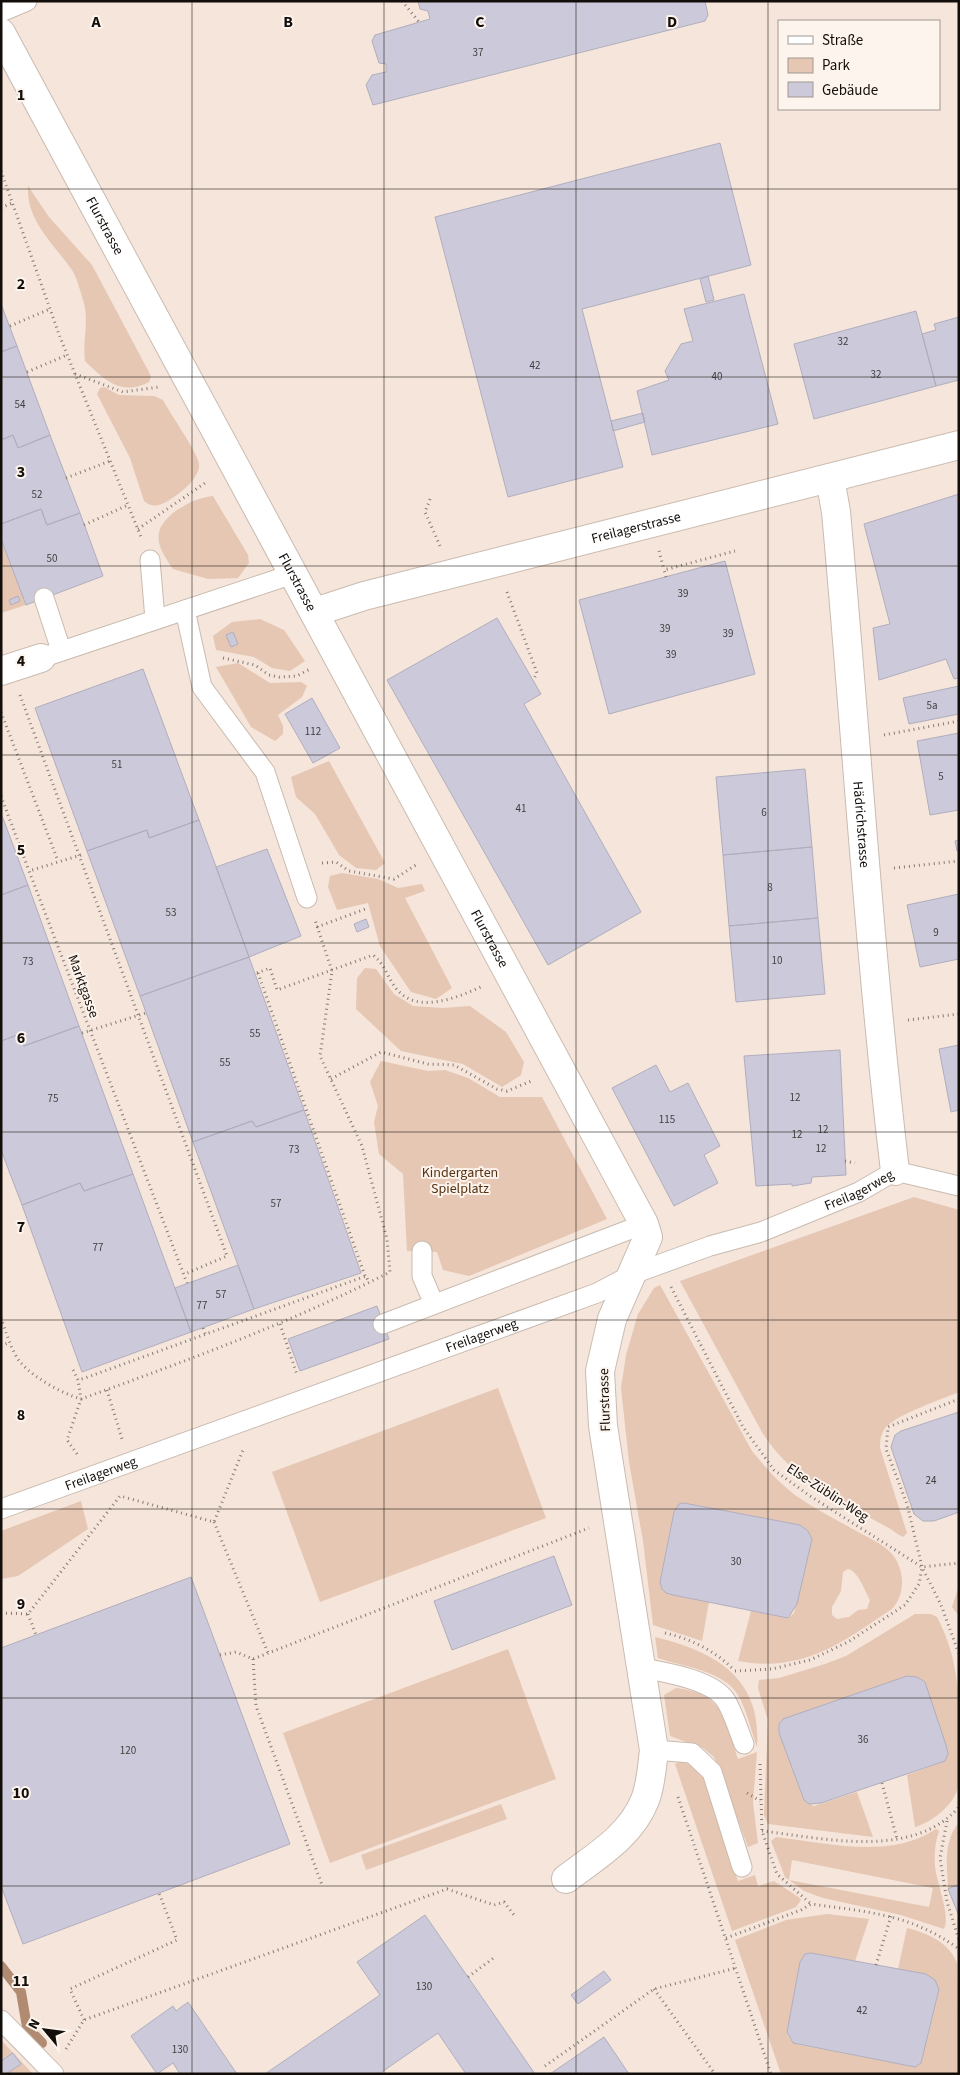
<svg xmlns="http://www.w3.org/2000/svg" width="960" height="2075" viewBox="0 0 960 2075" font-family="'Source Sans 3',sans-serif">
<rect width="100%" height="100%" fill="#f5e5da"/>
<path fill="#e5c7b3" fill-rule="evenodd" d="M28,186L49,217L92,265L151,376L149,382C122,396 105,381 85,361C82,341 90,320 83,300C80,290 77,278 72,270C54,244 26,221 28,186Z
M104,387L119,395L154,396L163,400C169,412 198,453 199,464C200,479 179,494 168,501C159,506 152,508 144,501L130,458L97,394L100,388Z
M213,496L248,555L249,563L238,578L208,579L173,569C156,545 150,530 177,510C190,502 198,498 213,496Z
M1,539L26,605L1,613Z
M260,619L284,630L305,661L290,671L272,668L254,657L216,650L213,636L232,622Z
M238,663L270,683L301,682L307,686L302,697L278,715L283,726V734L275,741L251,727L216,667Z
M329,761L385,863L376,870L356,868L339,855L315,814L296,797L291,777Z
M342,873L378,879L398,888L422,884L425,891L405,898L452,988L436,999L411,992L380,946L368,903L337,910L328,887L330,876Z
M365,968L376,969L394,994L413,1006L443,1008L470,1006L506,1032L524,1062L521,1075L502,1087L463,1064L401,1051L356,1009L357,978Z
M381,1061L428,1071L445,1070L468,1078L500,1097H542L607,1219L469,1276L443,1270L437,1252L407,1251L403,1174L379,1154L374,1122L378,1106L370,1082Z
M914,1197L959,1210V1392C942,1399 899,1414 887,1426C881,1432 880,1440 880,1448L907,1533L903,1537C898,1535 893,1530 887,1527C839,1500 795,1482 763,1434L680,1281Z
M660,1285L752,1451C765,1467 778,1482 795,1495C815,1509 837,1520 858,1532C869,1538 883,1544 891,1553C905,1568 906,1594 892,1609C841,1643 803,1673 738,1661L751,1611L788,1618L794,1613L812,1539L808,1531L800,1525L684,1503L679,1504L674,1512L660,1582L666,1593L709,1602L702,1641L653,1625L643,1541L629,1462L621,1388L626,1355L638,1314L654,1288ZM848,1569C858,1571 865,1591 870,1600L867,1609L858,1610L849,1617L837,1619L832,1615V1607L841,1591L843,1572Z
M498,1388L546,1518L320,1602L272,1472Z
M81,1501L88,1529L18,1576L1,1579V1531Z
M959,1586V1616L952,1607Z
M915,1614H931L937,1617C960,1661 959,1699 959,1748C959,1760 960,1775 958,1787C954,1805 932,1822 915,1827L907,1775L945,1761L948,1754L925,1682L917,1677L907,1676L782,1720L779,1724V1733L804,1800L814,1806L857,1792L873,1837L768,1824L764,1815L768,1720L758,1688L759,1680L779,1678L825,1664L846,1656Z
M655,1637C716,1652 762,1678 757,1747C751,1731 747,1710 738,1695C723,1670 683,1667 658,1658Z
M508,1649L556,1779L330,1863L283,1733Z
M676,1688C723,1693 726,1720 738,1759L757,1752L753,1802L758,1843L748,1847L714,1757L703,1748L670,1736L664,1695Z
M680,1762L694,1765L702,1772L738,1881L755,1875L758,1886L774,1881L777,1883L800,1898L801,1900L796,1907L732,1931L675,1764Z
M501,1804L507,1819L366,1870L361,1855Z
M959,1822V1884L948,1889C947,1864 943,1843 959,1822Z
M936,1829L939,1831C935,1843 934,1854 935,1866C936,1882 951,1915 944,1929L901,1915L823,1898L804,1891L785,1877L771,1841L776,1837C829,1843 889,1860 936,1829ZM792,1860L933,1888L929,1907L789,1880Z
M827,1914L869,1919L855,1961L811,1953L805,1954L800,1962L787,2032C789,2040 792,2042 800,2045L915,2067L921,2063L939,1989L898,1969L907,1928C927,1933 949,1942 957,1963L959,2074H781L735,1940L786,1920Z
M1,2040L33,2074H1Z"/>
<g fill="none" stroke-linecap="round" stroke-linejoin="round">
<path stroke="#b08b71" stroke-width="10" d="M1,1966L21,1992L27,2027L42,2043"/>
</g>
<path fill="#cccada" stroke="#b0aebe" d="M418,1H705L708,15L705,21L373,105L366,85L372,75L386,72V64L379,63L372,41L375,35L430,19L428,11L420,9Z
M720,143L751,265L582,309L623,467L508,497L435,217Z
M708,276L714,300L706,302L700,279Z
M744,294L778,424L652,455L637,391L669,380L665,371L681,344L693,341L684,309Z
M1,304L17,346L1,352Z
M916,311L936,386L814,419L794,344Z
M959,317V380L936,386L922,334L936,330L934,324Z
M17,346L50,435L18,448L13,435L1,440V352Z
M643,413L645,422L613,431L611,421Z
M13,435L18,448L50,435L80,513L47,525L41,509L1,524V440Z
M959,494V678L954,679L946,659L879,680L873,628L890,624L864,524Z
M41,509L47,525L80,513L103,576L26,605L1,539V524Z
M725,561L755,674L609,714L579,600Z
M18,596L20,601L11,605L9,600Z
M497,618L541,694L524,704L641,912L548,965L387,680Z
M233,632L238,644L231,647L226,635Z
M143,669L199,820L149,838L147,830L87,851L35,708Z
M959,686V714L909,724L903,698Z
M312,698L340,748L313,763L285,714Z
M959,733V810L930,815L917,741Z
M805,769L812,847L723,855L716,777Z
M1,813L28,885L1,895Z
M199,820L249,957L140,996L87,851L147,830L149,838Z
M959,840V851H957L955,841Z
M812,847L818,918L729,926L723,855Z
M267,849L301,936L249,957L216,867Z
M28,885L79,1026L24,1046L20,1034L1,1041V895Z
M959,894V959L920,967L907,905Z
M818,918L825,994L736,1002L729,926Z
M366,919L369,927L357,932L354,924Z
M249,957L304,1110L256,1127L252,1121L193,1142L140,996Z
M79,1026L133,1174L84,1191L80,1183L22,1205L1,1150V1041L20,1034L24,1046Z
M959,1045V1110L951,1112L939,1049Z
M840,1050L846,1175L812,1177L811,1183L792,1186V1184L756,1186L744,1056Z
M656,1065L670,1092L688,1083L720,1146L704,1155L718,1183L674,1206L612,1088Z
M304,1110L361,1273L254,1309L193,1142L252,1121L256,1127Z
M133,1174L191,1332L82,1372L22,1205L80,1183L84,1191Z
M238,1265L254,1309L191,1332L175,1288Z
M377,1306L389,1339L300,1371L288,1339Z
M959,1412V1512L934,1521H923L914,1514L891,1447L895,1435L901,1431Z
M684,1503L800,1525L808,1531L812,1539L797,1604L788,1618L673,1595L666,1593L662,1589L660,1582L674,1512L679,1504Z
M554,1556L572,1605L452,1650L434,1601Z
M191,1577L290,1844L23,1944L1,1886V1648Z
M907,1676L917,1677L925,1682L946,1745L948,1754L945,1761L821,1803L809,1804L804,1800L779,1733V1724L783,1719Z
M959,1884V1916L948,1889Z
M425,1915L535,2074H466L438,2033L379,2074H265L380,1995L357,1962Z
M811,1953L926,1974L935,1980L939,1989L921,2063L915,2067L793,2043L787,2032L800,1962L805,1954Z
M604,1971L611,1980L578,2004L571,1995Z
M188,2002L237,2074H180L173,2063L157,2074L131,2036L173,2006L176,2011Z
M604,2037L629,2074H550Z
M13,2053L21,2064L6,2074H1V2061Z"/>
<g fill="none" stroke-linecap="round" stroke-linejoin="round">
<g stroke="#cabbb0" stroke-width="21">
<g id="lane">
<path d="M1,12L27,1"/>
<path d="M150,560L155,619"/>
<path d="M44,598L61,650"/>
<path d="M185,610L202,687L265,772L307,898"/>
<path d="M41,658L293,574"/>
<path d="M422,1251V1276L434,1304"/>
<path d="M383,1324L644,1224"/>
<path id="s1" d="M1,1509L597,1293L633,1274L710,1246L761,1232L859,1192L895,1171L959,1186"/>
<path d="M642,1668C664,1672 714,1680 726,1701C734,1714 738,1730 744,1744"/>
<path d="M654,1750L692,1753L712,1772L742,1867"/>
<path d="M1,2020L54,2074"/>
</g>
</g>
<g stroke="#cabbb0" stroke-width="30">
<g id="street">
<path id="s2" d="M1,33C216,430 430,827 644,1224L648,1237L612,1319L600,1371L603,1426L654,1750C652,1766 651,1785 645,1800C631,1836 595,1857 566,1879"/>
<path id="s3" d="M830,478L836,512C856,732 869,952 895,1171"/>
<path id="s4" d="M315,612L364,596L959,445"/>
<path d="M1,671L41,658"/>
</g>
</g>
<path stroke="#867c74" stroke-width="3" stroke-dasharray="1 4" stroke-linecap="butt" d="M402,1L419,22
M1,171L60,337L141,537
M1,208L14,202
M10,326L50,309
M27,372L67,355
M75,374L123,392L159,387
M66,478L110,461
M430,499L425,512L440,546
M84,525L128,505
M138,529L208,481
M659,551L664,570
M666,577L664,570L735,551
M507,592L537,673L533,680
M223,658L255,665L269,675L279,677L297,676L310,669
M20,695L227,1256L185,1274
M1,712L58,861
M884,735L959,721
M1,796L29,871
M81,855L29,871L187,1283
M322,863L336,862L349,871L394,879L416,865
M894,868L959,861
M317,927L368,908
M257,973L270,968L277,990L373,955C384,964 386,973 393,984C413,1017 456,998 483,986
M258,973L365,1276
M908,1020L959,1014
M82,1033L146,1013
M331,1079L381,1052L428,1064L454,1065L497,1089L507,1091L534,1080
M845,1161L855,1163
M671,1287L743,1427L774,1470L810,1496L922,1567L959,1563
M1,1318C6,1332 11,1350 20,1362C34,1378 61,1393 81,1399C186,1361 290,1323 390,1272L387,1239L362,1146L320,1056L332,971L315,920
M280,1324L297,1375
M203,1328L206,1336
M1,1346L10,1342
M73,1370L78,1380L85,1378L366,1276L369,1283
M107,1390L122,1439
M959,1399L888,1427L886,1449L907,1504L922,1567L941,1605L959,1654
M77,1454L67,1440L81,1399L78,1380
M214,1522L268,1653
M1,1613L28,1614L120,1496L214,1522L243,1450
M28,1614L36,1635
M665,1633C689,1638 715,1651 732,1668
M220,1655L236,1652L253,1659L589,1528
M253,1659L256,1706L322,1885
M735,1671L772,1669L810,1660L848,1642L905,1605L919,1584L922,1567
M760,1764L762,1831L777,1874L811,1904
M882,1783L897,1839
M747,1793L760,1801
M678,1797L771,2074
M947,1821L940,1858L947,1902L959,1940
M762,1831C823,1838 913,1860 959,1807
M726,1938L801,1910L811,1904C868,1912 911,1914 959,1949
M876,1965L891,1916
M468,1977L495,1957
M654,1989L715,2074
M84,2020L70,1989L177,1940L159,1893
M66,2049L84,2020L447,1889L494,1905L504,1902L514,1915
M545,2066L654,1989L736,1968"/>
<use href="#lane" stroke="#fff" stroke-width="19"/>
<use href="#street" stroke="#fff" stroke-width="28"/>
</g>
<path fill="none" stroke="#130e0a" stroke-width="1" stroke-opacity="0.55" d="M192,1V2074M384,1V2074M576,1V2074M768,1V2074M1,189H959M1,377H959M1,566H959M1,755H959M1,943H959M1,1132H959M1,1320H959M1,1509H959M1,1698H959M1,1886H959"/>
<g text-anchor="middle" stroke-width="4" stroke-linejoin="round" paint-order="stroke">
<g font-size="11" fill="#413d3e">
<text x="478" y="56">37</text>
<text x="843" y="345">32</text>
<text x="535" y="369">42</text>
<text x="876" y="378">32</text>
<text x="717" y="380">40</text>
<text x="20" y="408">54</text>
<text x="37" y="498">52</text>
<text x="52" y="562">50</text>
<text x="683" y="597">39</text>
<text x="665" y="632">39</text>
<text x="728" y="637">39</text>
<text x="671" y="658">39</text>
<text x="932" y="709">5a</text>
<text x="313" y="735">112</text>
<text x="117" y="768">51</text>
<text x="941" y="780">5</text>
<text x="521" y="812">41</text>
<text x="764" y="816">6</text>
<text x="770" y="891">8</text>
<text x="171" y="916">53</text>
<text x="936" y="936">9</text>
<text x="777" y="964">10</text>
<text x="28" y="965">73</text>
<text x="255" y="1037">55</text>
<text x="225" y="1066">55</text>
<text x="795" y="1101">12</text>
<text x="53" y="1102">75</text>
<text x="667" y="1123">115</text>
<text x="823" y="1133">12</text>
<text x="797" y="1138">12</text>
<text x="821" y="1152">12</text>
<text x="294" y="1153">73</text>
<text x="276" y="1207">57</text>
<text x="98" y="1251">77</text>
<text x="221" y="1298">57</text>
<text x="202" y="1309">77</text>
<text x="931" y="1484">24</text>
<text x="736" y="1565">30</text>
<text x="863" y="1743">36</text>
<text x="128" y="1754">120</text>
<text x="424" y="1990">130</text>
<text x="862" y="2014">42</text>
<text x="180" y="2053">130</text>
</g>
<g font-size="14" fill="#130e0a" stroke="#fdf4ed">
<text dy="5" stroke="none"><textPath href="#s2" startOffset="219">Flurstrasse</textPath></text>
<text dy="5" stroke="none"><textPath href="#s4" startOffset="332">Freilagerstrasse</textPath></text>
<text dy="5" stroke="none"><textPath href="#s2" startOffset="624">Flurstrasse</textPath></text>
<text dy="5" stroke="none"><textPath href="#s3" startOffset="348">Hädrichstrasse</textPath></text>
<text dy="5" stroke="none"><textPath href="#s2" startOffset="1029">Flurstrasse</textPath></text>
<text transform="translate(84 986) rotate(70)" y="5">Marktgasse</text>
<text dy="5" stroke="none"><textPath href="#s1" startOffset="916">Freilagerweg</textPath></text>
<text dy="5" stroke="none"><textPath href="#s1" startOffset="511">Freilagerweg</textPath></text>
<text transform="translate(604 1400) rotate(-92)" y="5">Flurstrasse</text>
<text dy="5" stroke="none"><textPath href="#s1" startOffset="106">Freilagerweg</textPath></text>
<text transform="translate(828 1492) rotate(33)" y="5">Else-Züblin-Weg</text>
</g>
<g font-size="14" fill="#563110" stroke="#fdf4ed">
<text x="460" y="1177">Kindergarten<tspan x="460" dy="16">Spielplatz</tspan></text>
</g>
</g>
<g font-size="16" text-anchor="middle" font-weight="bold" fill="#130e0a" stroke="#fdf4ed" stroke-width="4" stroke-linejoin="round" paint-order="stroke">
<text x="96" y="27">A</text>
<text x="288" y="27">B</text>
<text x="480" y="27">C</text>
<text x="672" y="27">D</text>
<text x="21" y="100">1</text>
<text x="21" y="289">2</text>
<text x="21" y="477">3</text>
<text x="21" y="666">4</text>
<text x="21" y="855">5</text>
<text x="21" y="1043">6</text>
<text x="21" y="1232">7</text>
<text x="21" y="1420">8</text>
<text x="21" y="1609">9</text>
<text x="21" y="1798">10</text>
<text x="21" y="1986">11</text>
</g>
<rect width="960" height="2075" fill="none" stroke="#130e0a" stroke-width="5"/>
<rect x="778" y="20" width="162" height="90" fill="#fdf4ed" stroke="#9f9892"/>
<rect x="788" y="36" width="25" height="8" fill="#ffffff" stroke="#9f9892"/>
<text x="822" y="45" font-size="15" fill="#130e0a">Straße</text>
<rect x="788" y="58" width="25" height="15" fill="#e5c7b3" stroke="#9f9892"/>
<text x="822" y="70" font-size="15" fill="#130e0a">Park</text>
<rect x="788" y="82" width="25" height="15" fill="#cccada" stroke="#9f9892"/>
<text x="822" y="95" font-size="15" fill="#130e0a">Gebäude</text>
<g transform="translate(45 2030) rotate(299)" stroke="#fdf4ed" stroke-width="4" paint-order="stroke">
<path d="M0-4L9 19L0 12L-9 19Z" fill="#130e0a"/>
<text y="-8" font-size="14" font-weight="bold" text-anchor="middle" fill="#130e0a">N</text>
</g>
</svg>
